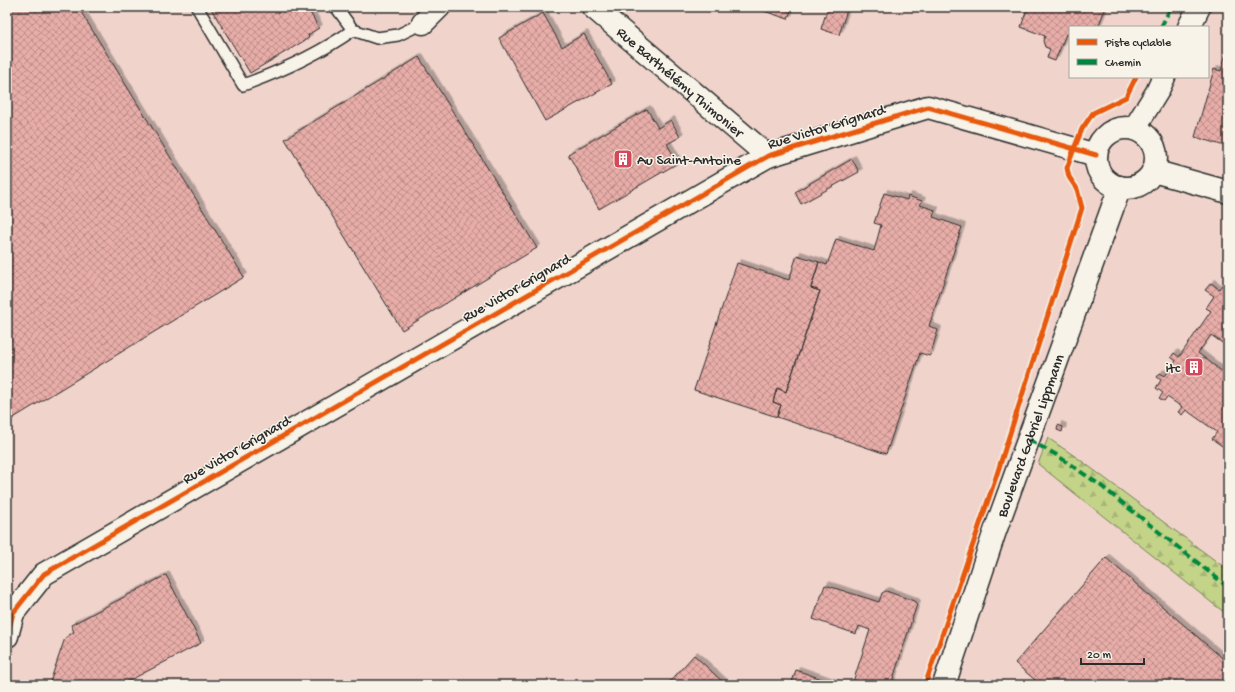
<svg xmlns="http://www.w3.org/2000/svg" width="1235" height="692" viewBox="0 0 1235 692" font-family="'Gochi Hand',sans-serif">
<defs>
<pattern id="forest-firs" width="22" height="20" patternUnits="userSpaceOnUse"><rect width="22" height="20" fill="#c3d388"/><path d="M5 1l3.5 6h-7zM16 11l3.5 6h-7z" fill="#a8b576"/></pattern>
<pattern id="building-cross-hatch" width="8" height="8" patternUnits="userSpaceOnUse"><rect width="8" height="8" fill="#e8ada8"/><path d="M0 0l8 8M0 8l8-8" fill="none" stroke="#bc8d89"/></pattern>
<filter id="shadow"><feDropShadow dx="3.5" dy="-3.5" stdDeviation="0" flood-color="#0004"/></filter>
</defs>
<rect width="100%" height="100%" fill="#f4e5db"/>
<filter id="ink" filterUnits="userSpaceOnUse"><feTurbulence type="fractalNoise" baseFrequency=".025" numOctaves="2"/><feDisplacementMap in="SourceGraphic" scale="8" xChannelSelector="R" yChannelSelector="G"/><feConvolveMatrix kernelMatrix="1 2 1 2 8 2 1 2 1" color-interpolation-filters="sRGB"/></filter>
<g filter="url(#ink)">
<path fill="#f0d4cc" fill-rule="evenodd" d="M7,7H1228V685H7ZM1070,27H1208V77H1070Z"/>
<path fill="url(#forest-firs)" stroke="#777f5a" d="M1048,438L1079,459L1228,570V615L1212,603L1038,464Z"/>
<path fill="url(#building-cross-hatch)" stroke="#2b2b2b" filter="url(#shadow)" d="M7,7H78L244,277L7,422Z
M210,7H307L319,28L308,35L309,38L250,73Z
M752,7H792L788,19Z
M828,7H848L839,35L821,29Z
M1022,7H1106L1098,27H1070V35L1066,34L1055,61L1047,58L1050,49L1045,47L1043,41L1045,36L1021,27L1027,9Z
M543,13L562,47L584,34L612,84L545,121L499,38Z
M1228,46V147L1195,137L1214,69L1221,71Z
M419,57L537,248L402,330L285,139Z
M647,109L658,128L671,120L680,137L667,144L678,163L599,209L568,154Z
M852,159L859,172L801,204L795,192Z
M884,193L907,200L908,196L922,201L920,205L935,210L933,217L962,227L929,326L938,330L930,356L920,353L886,454L777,417L781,405L773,402L777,388L786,392L820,291L811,288L819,262L827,265L836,239L874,251L881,225L874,223Z
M797,255L819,262L811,288L820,291L786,392L777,388L773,402L781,405L777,417L694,390L737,263L789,280Z
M1228,278V347L1211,335L1198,353L1228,376L1226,379L1228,381V450L1212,439L1217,432L1186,410L1182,415L1178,412L1182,407L1167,397L1164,401L1159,398L1163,393L1156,388L1161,380L1157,377L1160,373L1165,376L1176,361L1171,357L1174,353L1179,357L1211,311L1206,308L1214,296L1205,290L1211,283L1219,289Z
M1058,425L1063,427L1062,432L1057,430Z
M1106,558L1228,663V685H1041L1015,663Z
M166,575L201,643L121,685H49L65,638L74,632L71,625Z
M825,585L879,602L882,593L886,591L914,601L917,604L891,685H852L870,630L859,626L856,634L813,619Z
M694,655L726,685H667Z
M796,670L839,685H791Z"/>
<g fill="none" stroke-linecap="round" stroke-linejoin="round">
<g stroke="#2b2b2b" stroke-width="14">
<path id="lane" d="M197,7L243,85C282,71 319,54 353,30
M336,7L353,30L377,38L398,35L423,23"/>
</g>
<g stroke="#2b2b2b" stroke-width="25">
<g id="street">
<path id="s1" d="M593,7L768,156"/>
<path d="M423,23L439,7"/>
<path d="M7,636L13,613L44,574L768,156L928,107L1096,155"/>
</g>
</g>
<g stroke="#2b2b2b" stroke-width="25">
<g id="secondary">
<path d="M1189,27L1199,7"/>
<circle cx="1126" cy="158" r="30"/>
<path d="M1134,129L1157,92L1164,77"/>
<path d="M1153,171L1228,192"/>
<path id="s2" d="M944,685L994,534L1120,187"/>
</g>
</g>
<use href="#lane" stroke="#f7f3e8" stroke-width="11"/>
<use href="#street" stroke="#f7f3e8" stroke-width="22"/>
<use href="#secondary" stroke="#f7f3e8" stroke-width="22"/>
<path stroke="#00873e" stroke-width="4" stroke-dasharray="8 4" stroke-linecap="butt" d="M1161,27L1171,7
M1029,440L1055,454L1100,485L1228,587"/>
<g stroke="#f7f3e8" stroke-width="8">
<path id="cycleway" d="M7,636L13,613L44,574L768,156L928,107L1096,155
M925,685L997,474L1082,208L1077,189L1069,177L1067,168L1074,149L1082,129L1093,113L1126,97L1136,77"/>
</g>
<use href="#cycleway" stroke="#e8590c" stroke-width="5"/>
</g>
</g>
<defs>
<g id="building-square" transform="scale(1)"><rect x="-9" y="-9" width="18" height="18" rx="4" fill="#d1495b" stroke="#f7f3e8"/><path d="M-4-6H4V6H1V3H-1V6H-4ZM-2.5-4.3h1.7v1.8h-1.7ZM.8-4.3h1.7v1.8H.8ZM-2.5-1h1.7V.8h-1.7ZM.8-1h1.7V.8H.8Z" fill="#fff"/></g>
</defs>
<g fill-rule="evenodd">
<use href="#building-square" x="623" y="159"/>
<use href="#building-square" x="1194" y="367"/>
</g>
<g text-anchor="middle" stroke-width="3" stroke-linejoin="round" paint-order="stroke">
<g font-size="15" fill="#2b2b2b" stroke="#f7f3e8">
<text dy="5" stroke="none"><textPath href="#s1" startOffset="115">Rue Barthélémy Thimonier</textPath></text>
<text transform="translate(826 126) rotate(-17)" y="5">Rue Victor Grignard</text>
<text transform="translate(516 287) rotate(-30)" y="5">Rue Victor Grignard</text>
<text dy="5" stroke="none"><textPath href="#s2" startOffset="264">Boulevard Gabriel Lippmann</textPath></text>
<text transform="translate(236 449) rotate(-30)" y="5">Rue Victor Grignard</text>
</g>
<g font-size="15" fill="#2b2b2b" stroke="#f7f3e8" text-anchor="start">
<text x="637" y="164">Au Saint-Antoine</text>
<text x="1180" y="372" text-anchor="end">itc</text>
</g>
</g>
<rect width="1235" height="692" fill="none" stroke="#f7f3e8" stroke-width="24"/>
<rect x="12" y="12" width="1211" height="668" fill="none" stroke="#2b2b2b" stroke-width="1.5" filter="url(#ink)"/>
<rect x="1069" y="26" width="140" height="52" fill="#f7f3e8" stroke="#a5a39c"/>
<rect x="1077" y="39" width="20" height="6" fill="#e8590c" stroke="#a5a39c"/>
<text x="1105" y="46" font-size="12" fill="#2b2b2b">Piste cyclable</text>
<rect x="1077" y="59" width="20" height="6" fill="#00873e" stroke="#a5a39c"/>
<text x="1105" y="66" font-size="12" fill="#2b2b2b">Chemin</text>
<path d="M1081 658v6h63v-6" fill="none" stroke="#2b2b2b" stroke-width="2"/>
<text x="1087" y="658" font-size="12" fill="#2b2b2b" stroke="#f7f3e8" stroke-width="3" paint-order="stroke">20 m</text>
</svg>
